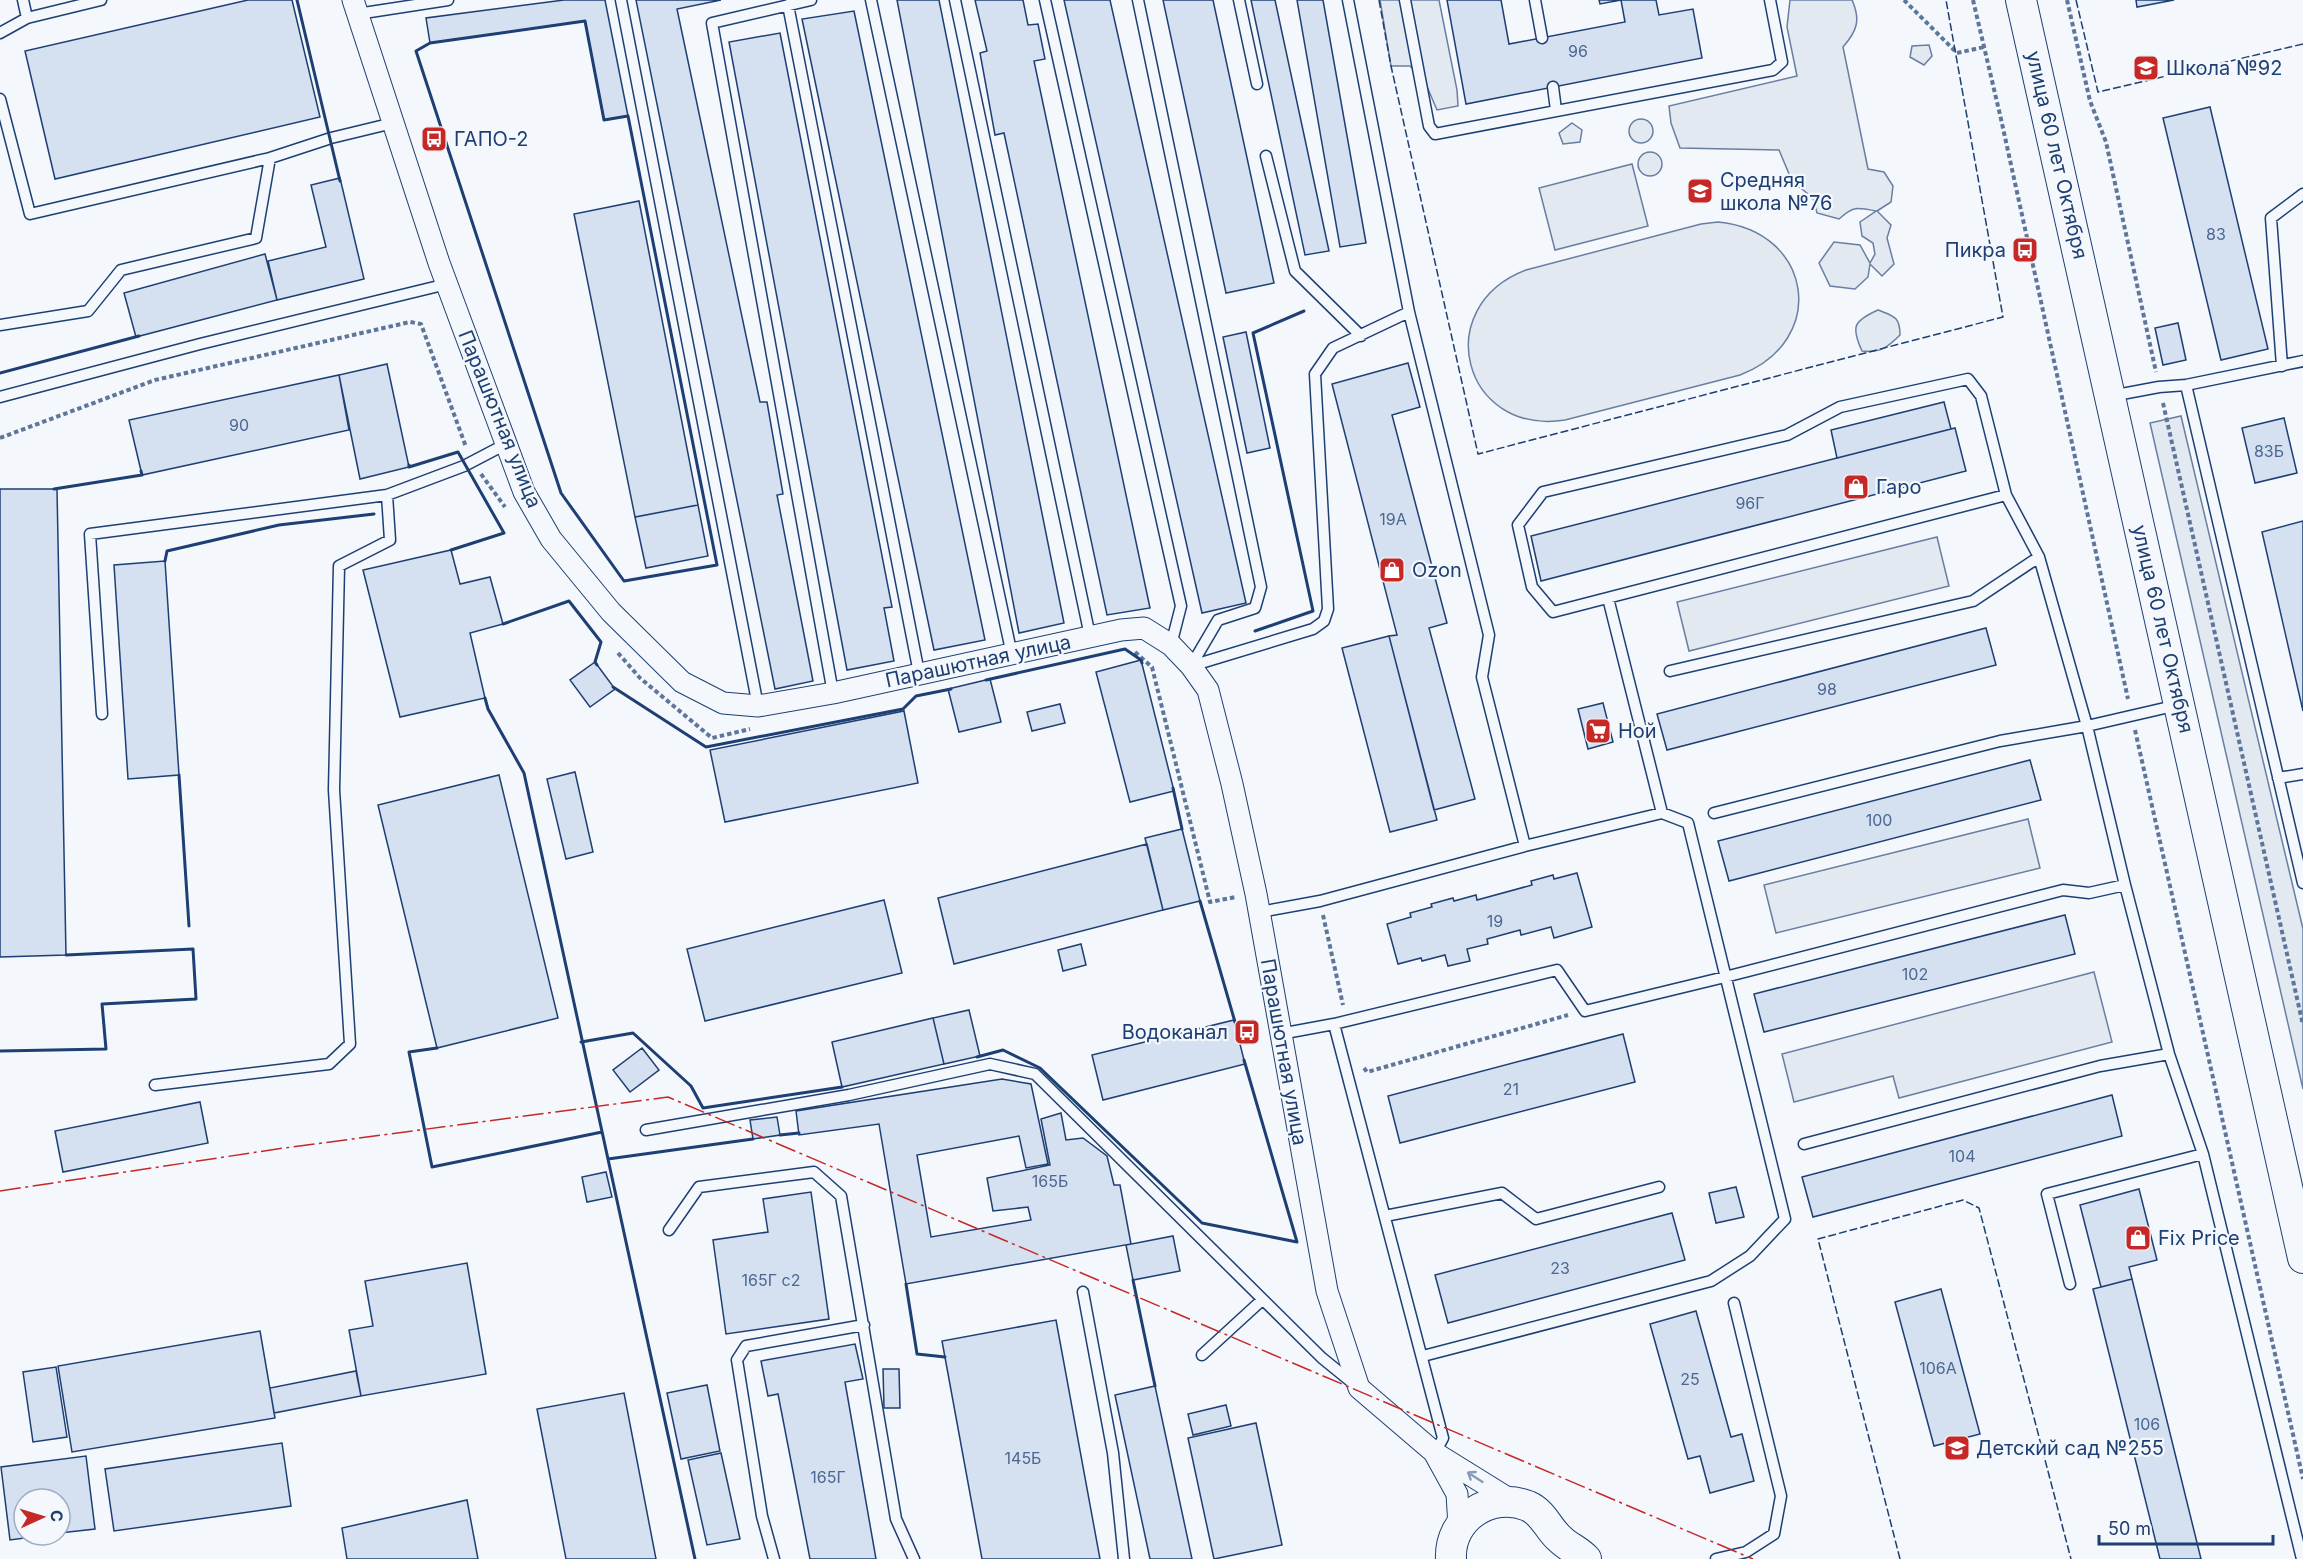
<svg xmlns="http://www.w3.org/2000/svg" width="2303" height="1559" viewBox="0 0 2303 1559" font-family="Inter,sans-serif">
<rect width="100%" height="100%" fill="#f4f7fb"/>
<path fill="#e3e9f0" stroke="#687fa3" stroke-width="1.5" d="M1380,0H1439L1457,90L1458,106L1437,110L1425,82L1410,66H1391Z
M1790,0H1852C1861,20 1857,31 1843,47L1868,169L1884,172L1893,186L1891,202L1877,211L1891,225L1887,238L1894,264L1882,276L1870,264L1868,277L1855,289L1830,286L1819,263L1834,242L1860,245L1870,263L1875,254L1873,243L1862,236L1860,222L1876,211C1857,207 1853,206 1839,219L1817,213L1813,198L1792,181L1779,150L1680,148L1671,123L1669,106L1797,76L1787,27Z
M1929,45L1932,56L1924,65L1910,57L1912,46Z
M1629 131a12 12 0 1 1 24 0a12 12 0 1 1-24 0Z
M1572,123L1582,130L1580,142L1563,144L1559,133Z
M1638 164a12 12 0 1 1 24 0a12 12 0 1 1-24 0Z
M1632,164L1648,226L1555,250L1539,188Z
M1718,222C1813,231 1829,341 1740,375L1565,420C1463,436 1429,307 1526,270L1701,224Z
M1878,310C1893,316 1900,316 1900,335C1887,348 1880,353 1862,351C1851,327 1853,321 1878,310Z
M2181,416L2303,929V1089L2150,423Z
M1937,537L1949,586L1689,651L1677,602Z
M2028,819L2040,868L1776,933L1764,885Z
M2094,972L2112,1042L1899,1098L1893,1076L1794,1102L1782,1054Z"/>
<path fill="#d5e0f0" stroke="#1d3f73" stroke-width="1.5" d="M248,0H292L320,117L55,179L25,51Z
M564,0H605L628,116L604,120L585,21L430,43L426,18Z
M636,0H721L677,9L760,402H767L783,494L777,495L813,681L775,689Z
M897,0H939L1064,623L1019,633Z
M975,0H1023L1028,25L1038,24L1045,59L1034,61L1150,608L1107,615L1004,133L995,135L980,53L987,51Z
M1064,0H1110L1246,603L1202,613Z
M1163,0H1213L1274,283L1226,293Z
M1251,0H1275L1329,251L1305,255Z
M1297,0H1323L1366,243L1340,247Z
M1447,0H1501L1509,44L1625,22L1621,0L1600,4L1599,0H1656L1659,15L1693,9L1702,58L1466,104Z
M2136,0H2174L2137,7Z
M854,11L985,640L934,650L802,19Z
M780,33L892,607L884,608L894,661L847,670L729,42Z
M2210,107L2268,349L2221,360L2163,118Z
M340,178L364,279L277,300L268,261L326,247L311,185Z
M639,201L698,505L635,517L574,214Z
M265,254L277,300L136,337L124,293Z
M2178,323L2186,360L2163,365L2155,328Z
M1246,332L1270,448L1247,453L1223,337Z
M1408,363L1420,407L1392,415L1447,623L1429,628L1475,799L1434,810L1389,636L1397,635L1332,384Z
M387,364L409,467L360,479L339,375Z
M339,375L349,430L142,475L129,420Z
M1944,402L1951,429L1837,458L1831,430Z
M2284,418L2297,473L2255,483L2242,428Z
M1955,428L1966,471L1541,581L1531,536Z
M0,489H57L66,955L0,957Z
M698,505L708,556L646,568L635,517Z
M2303,521V711L2262,532Z
M451,550L460,584L490,577L503,624L470,633L485,698L400,717L363,570Z
M165,561L179,775L128,779L114,565Z
M1986,628L1996,665L1667,750L1657,714Z
M1389,636L1437,820L1390,832L1342,648Z
M1141,660L1174,791L1130,802L1096,672Z
M595,662L615,689L590,707L570,680Z
M990,679L1001,722L959,732L948,689Z
M1603,703L1613,742L1588,749L1578,709Z
M1060,704L1065,723L1032,731L1027,712Z
M904,711L918,783L725,822L710,750Z
M2030,760L2041,800L1729,881L1718,841Z
M575,772L593,852L566,859L547,779Z
M499,775L558,1018L437,1048L378,805Z
M1182,829L1200,901L1163,910L1145,838Z
M1147,844L1163,910L954,964L938,898Z
M1577,873L1592,927L1554,938L1551,927L1521,935L1520,930L1487,939L1488,944L1467,949L1470,961L1448,966L1445,955L1422,961L1421,958L1398,964L1387,924L1411,917L1410,913L1432,907L1431,904L1453,898L1454,901L1476,895L1477,900L1532,885L1531,881L1553,875L1554,879Z
M884,900L902,973L705,1021L687,949Z
M2065,915L2075,954L1764,1032L1754,994Z
M1081,944L1086,965L1063,971L1058,950Z
M969,1010L980,1056L944,1064L933,1018Z
M933,1018L944,1064L842,1087L832,1042Z
M1234,1020L1245,1064L1103,1100L1092,1055Z
M1623,1034L1635,1082L1400,1143L1388,1096Z
M642,1048L659,1070L630,1092L613,1070Z
M1002,1079L1031,1084L1048,1164L1026,1168L1019,1136L917,1155L931,1237L1031,1220L1028,1207L993,1211L987,1178L1050,1165L1041,1119L1061,1113L1066,1140L1083,1138L1107,1156L1114,1185H1120L1131,1244L906,1284L879,1124L799,1135L796,1111Z
M2112,1095L2122,1136L1813,1217L1802,1177Z
M200,1102L208,1143L63,1172L55,1131Z
M777,1117L780,1135L753,1139L750,1120Z
M606,1172L612,1197L587,1202L582,1177Z
M1736,1187L1744,1217L1716,1223L1709,1193Z
M2139,1189L2157,1260L2129,1267L2132,1279L2101,1287L2080,1205Z
M811,1192L829,1319L726,1334L713,1240L768,1232L763,1199Z
M1672,1213L1685,1260L1448,1323L1435,1275Z
M1173,1236L1180,1271L1133,1280L1126,1245Z
M467,1263L486,1374L361,1396L349,1330L373,1326L365,1281Z
M2132,1279L2201,1559H2160L2093,1289Z
M1941,1289L1980,1434L1934,1446L1895,1302Z
M1696,1311L1731,1437L1742,1434L1754,1481L1710,1493L1700,1456L1688,1459L1650,1324Z
M1056,1320L1100,1559H982L942,1341Z
M260,1331L275,1418L72,1452L58,1366Z
M855,1344L863,1379L845,1382L876,1559H810L778,1394L768,1396L761,1361Z
M56,1367L67,1437L33,1442L23,1372Z
M883,1369H899L900,1408H884Z
M356,1371L361,1396L274,1413L270,1388Z
M707,1385L720,1451L681,1459L667,1393Z
M1155,1386L1192,1559H1150L1115,1395Z
M624,1393L656,1559H566L537,1409Z
M1226,1405L1231,1426L1193,1435L1188,1414Z
M1256,1423L1282,1545L1214,1559L1188,1438Z
M282,1443L291,1506L114,1531L105,1469Z
M721,1453L740,1539L707,1545L688,1460Z
M86,1456L95,1529L60,1533V1499H24V1535H47L10,1540L1,1467Z
M467,1500L478,1559H347L342,1528Z"/>
<g fill="none" stroke-linecap="round" stroke-linejoin="round">
<g stroke="#1d3f73" stroke-width="13">
<path id="lane" d="M23,0L27,18
M621,0L758,706
M811,0L712,23L833,693
M871,0L1012,655
M955,0L1090,636
M1045,0L1181,606L1171,645
M1138,0L1261,587L1255,608L1218,620L1191,666
M1239,0L1257,84
M1348,0L1409,312L1489,635L1482,677L1525,846
M1405,0L1429,126L1435,134L1773,70L1782,62L1770,0
M1535,0L1542,38
M788,5L919,673
M357,14L448,0
M0,33L27,18L101,0
M1553,87L1556,110
M0,99L30,214L270,158L331,138L393,123
M1266,156L1295,271L1361,336
M0,325L88,311L121,270L256,238L270,158
M2282,366L2271,218L2303,194
M2186,385L2303,883
M2111,396L2159,387L2186,385L2303,361
M0,397L200,344L447,284
M2006,495L1553,612L1532,587L1518,525L1543,492L1787,435L1840,407L1968,379L1981,396L2006,495L2039,557L2087,726L2125,885L2169,1054L2203,1154L2302,1559
M1608,598L1662,813
M1191,666L1313,629L1324,621L1328,609L1315,374L1333,348L1409,312
M1670,671L1973,601L2039,557
M102,714L90,534L387,495L464,466L506,444
M2278,778L2303,774
M1714,813L2000,741L2087,726L2178,705
M1260,912L1320,901L1525,846L1662,813L1688,823L1785,1219L1750,1256L1711,1281L1423,1356
M1334,1024L1443,1438L1435,1453
M1280,1034L1334,1024L1557,970L1585,1011L1725,977L2063,890L2089,893L2125,885
M155,1085L329,1064L350,1044L334,790L339,566L390,540L387,495
M646,1130L849,1095L990,1064L1035,1074L1322,1358L1354,1384
M1804,1144L2100,1066L2169,1054
M1385,1216L1502,1193L1536,1219L1659,1187
M669,1230L699,1187L814,1172L841,1196L896,1519L914,1559
M2070,1284L2047,1194L2203,1154
M1083,1292L1113,1453L1124,1559
M1202,1355L1262,1300
M774,1559L762,1516L737,1360L746,1346L864,1325
M1716,1559L1746,1552L1774,1534L1781,1496L1734,1303"/>
</g>
<g stroke="#1d3f73" stroke-width="23">
<path id="street" d="M353,0L439,263L524,492L551,539L611,612L682,682L723,703L758,706L833,693L1121,630L1144,628L1171,645L1191,666L1208,690L1232,784L1256,894L1327,1291L1359,1388L1435,1453L1514,1502
M1435,1454L1457,1494L1459,1526"/>
</g>
<g stroke="#1d3f73" stroke-width="32">
<path id="secondary" d="M2021,0L2303,1258
M1451,1559C1449,1518 1491,1491 1528,1506C1544,1513 1548,1529 1560,1539C1568,1547 1579,1551 1586,1559"/>
</g>
<path stroke="#5e769c" stroke-width="4" stroke-dasharray="4.5 3" stroke-linecap="butt" d="M1904,0L1957,53L1984,47
M1973,0L2001,119L2128,699
M2067,0L2090,101L2106,142L2156,372
M2163,403L2303,1025
M0,438L155,380L410,322L421,324L466,447
M481,474L505,507
M1135,652L1152,667L1210,902L1236,897
M618,653L640,678L712,738L750,729
M2135,730L2303,1479
M1323,915L1343,1005
M1364,1068L1367,1072L1568,1015"/>
<use href="#lane" stroke="#f4f7fb" stroke-width="10"/>
<use href="#street" stroke="#f4f7fb" stroke-width="21"/>
<use href="#secondary" stroke="#f4f7fb" stroke-width="30"/>
<path stroke="#1d3f73" stroke-width="1.5" stroke-dasharray="8 3" stroke-linecap="butt" d="M1379,0L1391,66L1478,454L2003,317L1946,0
M2076,0L2098,92L2303,44
M1900,1559L1818,1239L1963,1200L1979,1208L2071,1559"/>
<path stroke="#1d3f73" stroke-width="3" d="M297,0L340,181
M585,21L604,120L628,116L717,565L624,581L561,493L416,51L430,43Z
M0,373L139,336
M409,465V467L458,452L504,533L451,550
M54,489L142,475L141,471
M165,561L167,551L279,525L374,514
M503,624L569,601L601,642L595,662L597,665
M1255,631L1313,611L1253,333L1304,311
M986,680L1125,649L1141,660L1142,663
M613,687L706,747L903,709L916,696L951,689
M485,698L488,709L524,773L695,1559
M179,775L189,926
M1173,788L1182,829
M1200,901L1235,1022
M581,1042L633,1033L691,1086L703,1108L842,1087
M437,1048L409,1052L432,1167L602,1132
M0,1051L106,1049L102,1004L196,999L193,949L66,955
M977,1057L1003,1050L1040,1068L1202,1223L1297,1242L1244,1060
M780,1135L799,1133
M608,1159L753,1139
M1133,1280L1155,1386
M906,1284L917,1354L945,1357"/>
<path stroke="#c62828" stroke-width="1.5" stroke-dasharray="21 4.5 3 4.5" stroke-linecap="butt" d="M0,1191L277,1149L668,1097L1753,1559"/>
</g>
<defs><path id="oneway-shaft" d="M-6 0H5M1.5-3L5.5 0L1.5 3" fill="none" stroke-width="1.6" stroke-linecap="round" stroke-linejoin="round" transform="scale(1.5)"/></defs>
<use stroke="#889bb7" href="#oneway-shaft" transform="translate(1475 1477) rotate(-147)"/>
<defs>
<g id="school-square" transform="scale(1.35)"><rect x="-9" y="-9" width="18" height="18" rx="4" fill="#c62828" stroke="#f4f7fb"/><path d="M0-5L7-2L0 1L-7-2ZM-4 1L0 2.5L4 1V4Q0 6-4 4Z" fill="#fff"/></g>
<g id="bus-square" transform="scale(1.35)"><rect x="-9" y="-9" width="18" height="18" rx="4" fill="#c62828" stroke="#f4f7fb"/><path d="M-5-6H5V4H4V6H2V4H-2V6H-4V4H-5ZM-3.5-4V0h7V-4ZM-3.5 1.2v1.5H-2V1.2ZM2 1.2v1.5H3.5V1.2Z" fill="#fff"/></g>
<g id="shop-square" transform="scale(1.35)"><rect x="-9" y="-9" width="18" height="18" rx="4" fill="#c62828" stroke="#f4f7fb"/><path d="M-5-2.5h2.3a2.7 3.5 0 0 1 5.4 0H5L5.5 6h-11ZM-1.5-2.5h3a1.5 2.3 0 0 0-3 0Z" fill="#fff"/></g>
<g id="supermarket-square" transform="scale(1.35)"><rect x="-9" y="-9" width="18" height="18" rx="4" fill="#c62828" stroke="#f4f7fb"/><path d="M-6-5.5h2.5l.6 2H6L4.5 2H-2.5L-4.4-4H-6ZM-1.5 3.2a1.3 1.3 0 1 0 .1 0ZM3 3.2a1.3 1.3 0 1 0 .1 0Z" fill="#fff"/></g>
</defs>
<g fill-rule="evenodd">
<use href="#school-square" x="2146" y="68"/>
<use href="#bus-square" x="434" y="139"/>
<use href="#school-square" x="1700" y="191"/>
<use href="#bus-square" x="2025" y="250"/>
<use href="#shop-square" x="1856" y="487"/>
<use href="#shop-square" x="1392" y="570"/>
<use href="#supermarket-square" x="1598" y="731"/>
<use href="#bus-square" x="1247" y="1032"/>
<use href="#shop-square" x="2138" y="1238"/>
<use href="#school-square" x="1957" y="1448"/>
</g>
<g text-anchor="middle" stroke-width="4.5" stroke-linejoin="round" paint-order="stroke">
<g font-size="16" fill="#4b6792">
<text x="1578" y="57">96</text>
<text x="2216" y="240">83</text>
<text x="239" y="431">90</text>
<text x="2269" y="457">83Б</text>
<text x="1750" y="509">96Г</text>
<text x="1393" y="525">19А</text>
<text x="1827" y="695">98</text>
<text x="1879" y="826">100</text>
<text x="1495" y="927">19</text>
<text x="1915" y="980">102</text>
<text x="1511" y="1095">21</text>
<text x="1962" y="1162">104</text>
<text x="1050" y="1187">165Б</text>
<text x="1560" y="1274">23</text>
<text x="771" y="1286">165Г с2</text>
<text x="1938" y="1374">106А</text>
<text x="1690" y="1385">25</text>
<text x="2147" y="1430">106</text>
<text x="1023" y="1464">145Б</text>
<text x="828" y="1483">165Г</text>
</g>
<g font-size="20" fill="#1d3f73" stroke="#f4f7fb" text-anchor="start">
<text x="2166" y="75">Школа №92</text>
<text x="454" y="146">ГАПО-2</text>
<text x="1720" y="187">Средняя<tspan x="1720" dy="23">школа №76</tspan></text>
<text x="2006" y="257" text-anchor="end">Пикра</text>
<text x="1876" y="494">Гаро</text>
<text x="1412" y="577">Ozon</text>
<text x="1618" y="738">Ной</text>
<text x="1228" y="1039" text-anchor="end">Водоканал</text>
<text x="2158" y="1245">Fix Price</text>
<text x="1976" y="1455">Детский сад №255</text>
</g>
<g font-size="20" fill="#1d3f73" stroke="#f4f7fb">
<text transform="translate(2057 155) rotate(77)" y="7">улица 60 лет Октября</text>
<text transform="translate(500 419) rotate(68)" y="7">Парашютная улица</text>
<text transform="translate(2163 629) rotate(77)" y="7">улица 60 лет Октября</text>
<text transform="translate(978 661) rotate(-12)" y="7">Парашютная улица</text>
<text transform="translate(1284 1052) rotate(80)" y="7">Парашютная улица</text>
</g>
</g>
<g transform="translate(42 1517) rotate(86)"><circle r="28" fill="#f4f7fb" stroke="#9eadc5" stroke-width="1.5"/>
<path d="M0-4.5L10 22L0 15L-10 22Z" fill="#c62828"/>
<text y="-9" font-size="16" font-weight="bold" text-anchor="middle" fill="#1d3f73">С</text>
</g>
<path d="M2099 1535v9h174v-9" fill="none" stroke="#1d3f73" stroke-width="3"/>
<text x="2108" y="1535" font-size="18" fill="#1d3f73" stroke="#f4f7fb" stroke-width="4.5" paint-order="stroke">50 m</text>
</svg>
